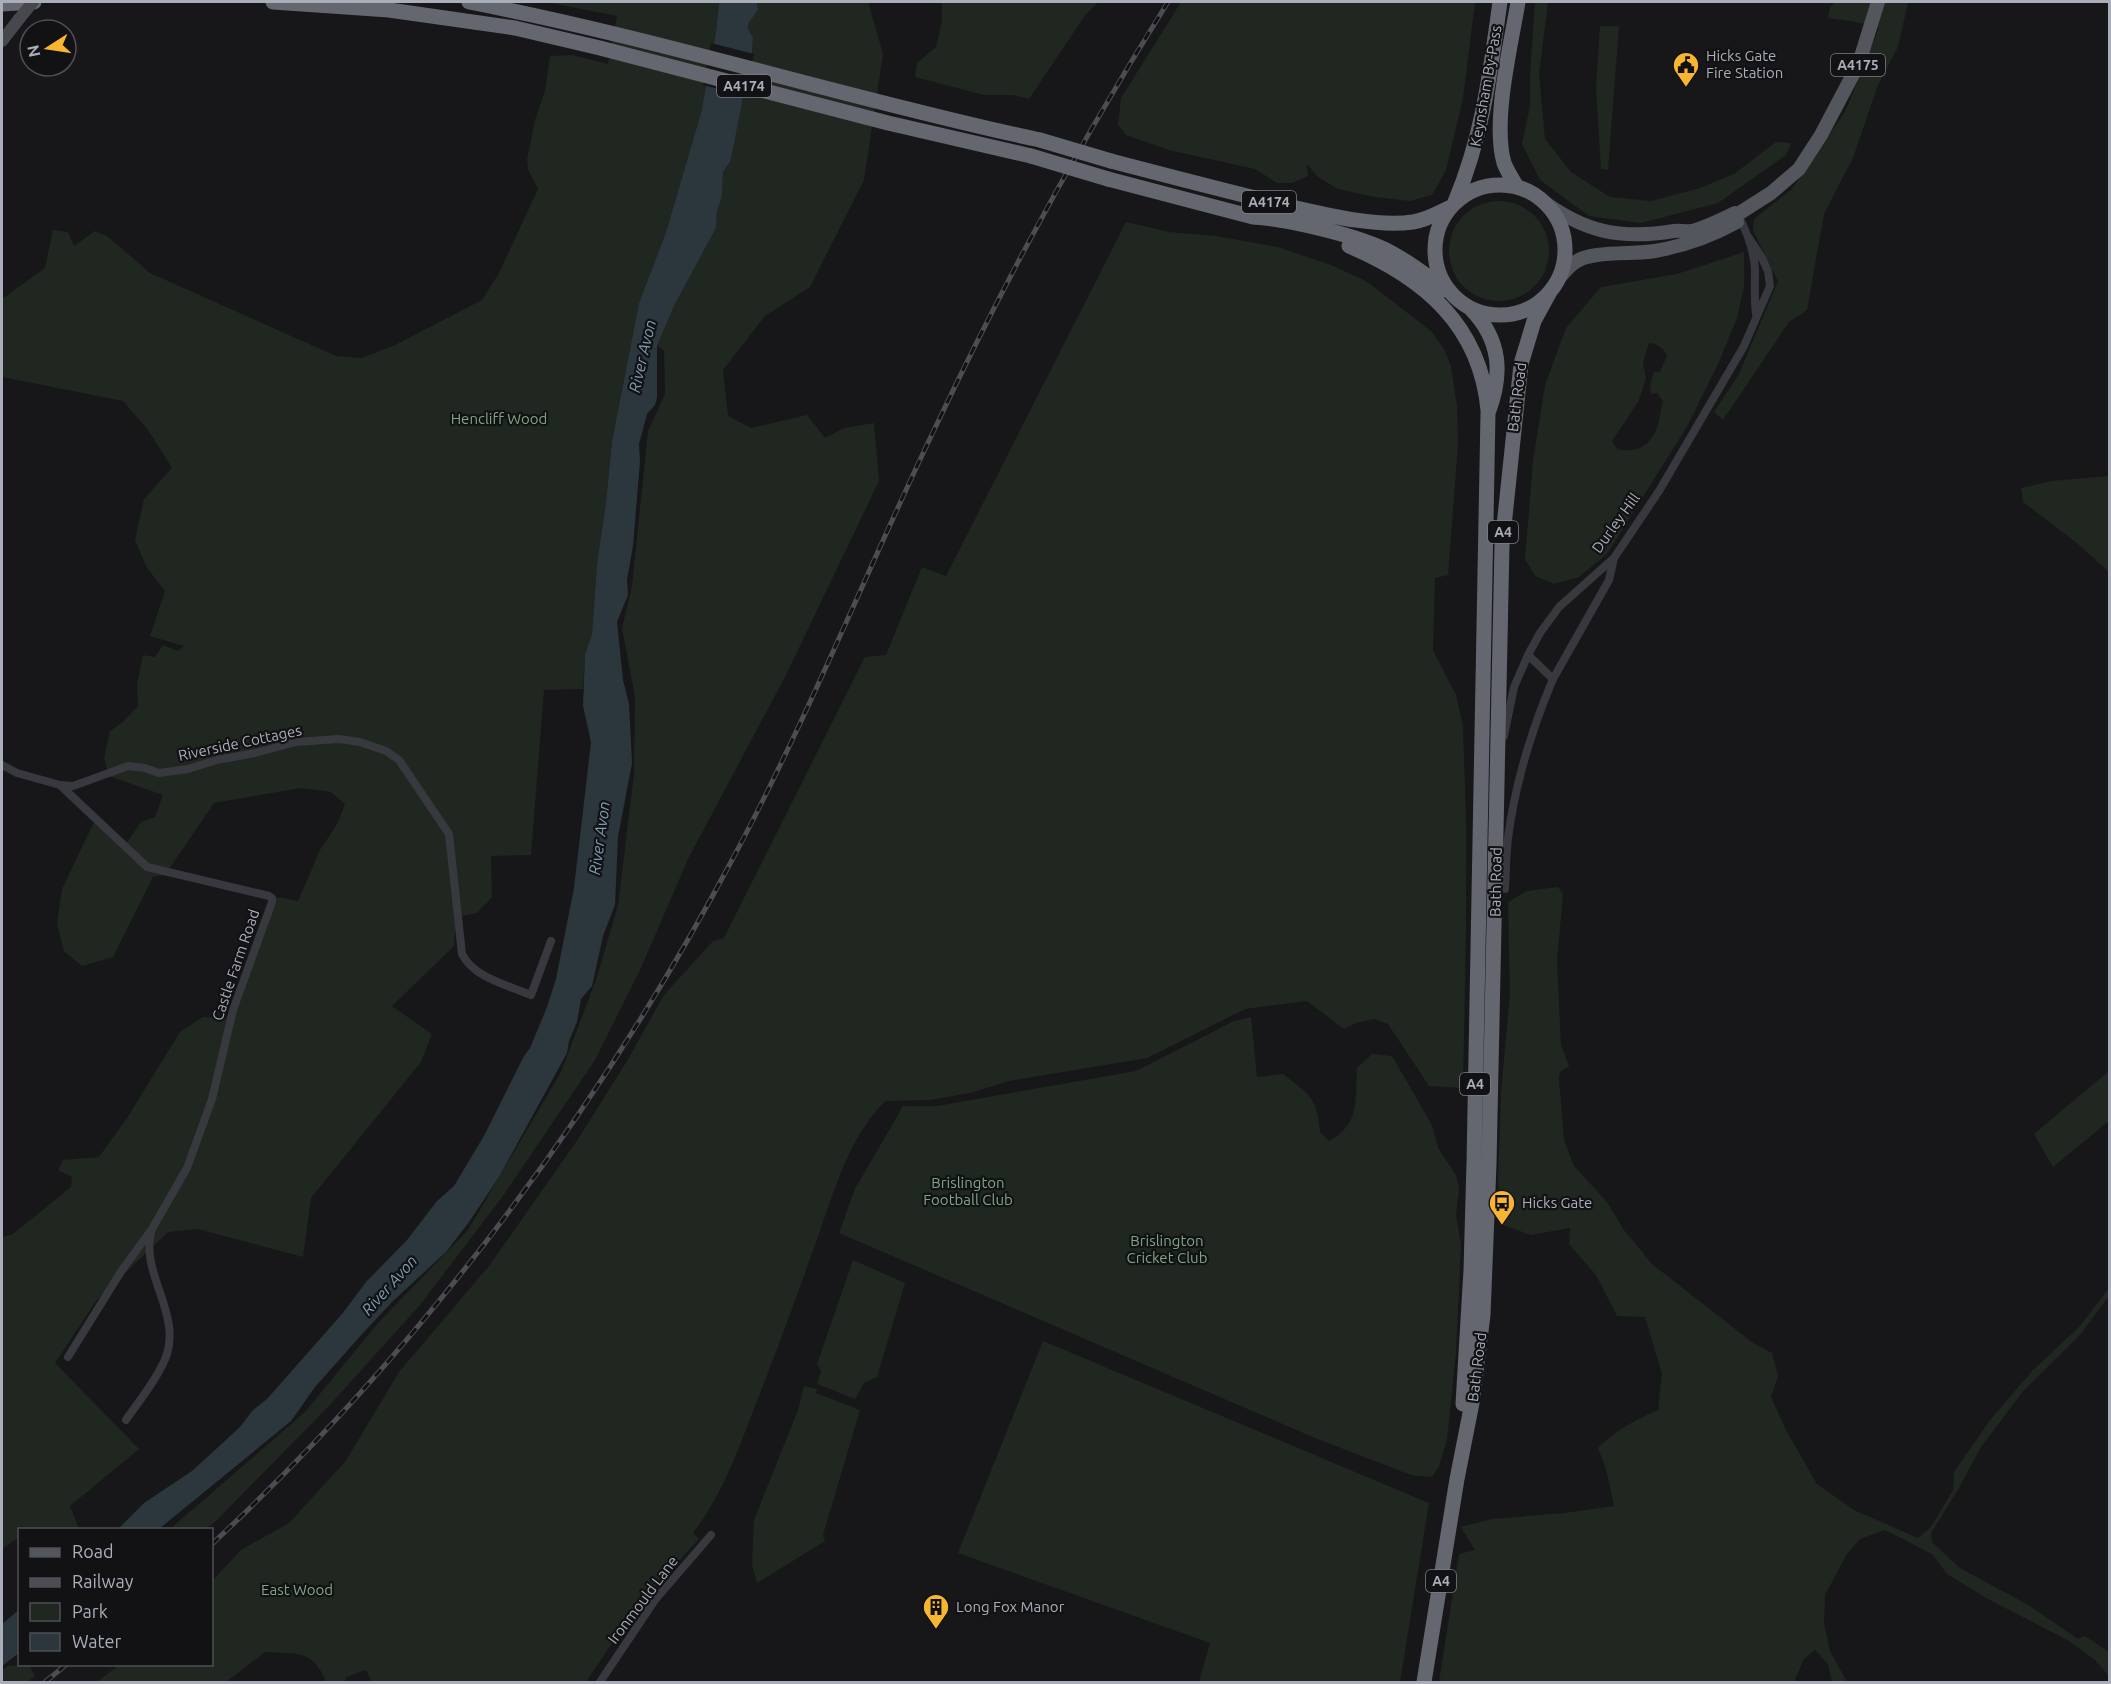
<svg xmlns="http://www.w3.org/2000/svg" width="2111" height="1684" viewBox="0 0 2111 1684" font-family="Ubuntu,sans-serif">
<rect width="100%" height="100%" fill="#171719"/>
<path fill="#1f2720" fill-rule="evenodd" d="M546,2H719L716,32L701,113L666,232L639,303L629,354L612,441L606,502L597,564L592,634L585,654L583,689L544,690L531,855L491,856L492,897L477,913L456,917L454,946L392,1006L432,1034L421,1062L311,1198L303,1257L198,1229L168,1232L96,1301L55,1363L139,1449L70,1506L79,1529L33,1528L20,1530L19,1537L2,1549V1237L13,1234L71,1187L72,1177L58,1170L63,1160L99,1157L127,1118L180,1032L203,1017L233,1018L254,955L277,897L298,901L320,850L337,824L345,804L331,792L301,788L214,803L165,875L153,877L113,957L82,966L64,951L57,924L62,889L94,822L123,848L141,822L155,817L163,795L109,776L104,758L110,731L123,722L138,706L137,684L143,655L155,657L163,645L178,651L184,646L150,636L165,591L147,568L135,540L144,499L172,468L148,430L123,401L2,377V299L45,268L53,230L68,232L74,246L95,231L107,236L150,273L336,356L362,358L395,345L482,300L499,273L538,189L528,169L527,160L535,120L545,91L550,56L572,55L608,64L617,16Z
M757,2H868L883,54L864,180L810,287L765,316L723,370L728,416L751,428L807,415L825,438L844,428L874,423L879,481L786,675L689,857L640,970L595,1060L503,1196L420,1305L328,1407L216,1521L206,1529L169,1530L305,1412L378,1323L468,1230L561,1072L597,977L618,905L634,774L635,697L622,628L632,586L648,431L665,394L664,350L657,346L674,306L716,228L717,212L722,196L723,172L730,162L732,154L752,52L753,38L748,28V24L758,10Z
M942,2H1098L1084,17L1029,99L1013,95H984L915,77L917,63L936,47L942,21Z
M1181,2H1475L1463,98L1446,170L1432,195L1410,201L1375,197L1338,189L1318,177L1307,164L1308,176L1292,183H1277L1255,169L1169,150L1126,135L1118,125L1121,98Z
M1535,2H1548L1539,74L1545,139L1571,172L1610,197L1651,201L1700,188L1734,174L1776,142L1791,143L1786,155L1718,203L1641,223L1589,216L1540,180L1522,144L1530,106V75Z
M1835,2H1908L1898,47L1878,85L1853,158L1824,214L1807,310L1789,322L1723,420L1714,412L1739,374L1778,281L1753,231L1754,219L1791,190L1845,112L1879,28L1856,22L1828,18L1830,7Z
M1600,26H1619L1608,170L1601,169L1596,89Z
M1449 251a50 50 0 1 1 100 0a50 50 0 1 1-100 0Z
M1126,222L1169,232L1216,236L1278,247L1331,265L1366,281L1431,331L1444,349L1451,366L1457,406L1458,444L1448,575L1435,578L1433,650L1456,695L1463,726L1466,821V933L1463,1088L1429,1086L1388,1024L1374,1019L1356,1023L1344,1029L1307,1001L1245,1009L1147,1058L1009,1081L970,1093L930,1100L885,1101C850,1137 836,1185 820,1231C799,1290 778,1348 755,1406C738,1451 722,1495 693,1533L699,1539L635,1609L586,1682H372L366,1670L346,1677L345,1682H326C313,1649 297,1654 265,1652L226,1682H97L119,1665L212,1664V1581L241,1550L289,1523L345,1462L399,1372L489,1266L578,1139L627,1061L664,995L713,941L724,938L865,657L886,655L922,567L946,576Z
M1744,252V287L1737,318L1719,362L1688,425L1607,554L1579,577L1554,584L1535,576L1525,559L1533,461L1545,385L1566,328L1601,287L1677,274ZM1649,343C1657,343 1664,349 1667,356L1660,372H1654L1650,384L1651,394L1657,393L1663,401C1660,411 1660,421 1656,430C1649,447 1635,453 1617,449L1612,441L1638,402L1646,379L1643,362Z
M2109,476H2110L2109,572L2078,544L2023,502L2021,488L2051,481Z
M1558,887L1563,894L1557,961L1561,1045L1569,1066L1560,1072L1559,1079L1564,1140L1574,1166L1607,1202L1624,1230L1652,1264L1753,1343L1772,1353L1778,1376L1771,1397L1787,1432L1817,1484L1854,1510L1918,1538L1931,1527L1953,1490L1954,1472L1990,1420L2032,1371L2080,1326L2109,1288V1298L2106,1300L2080,1335L2024,1390L1981,1447L1959,1488L1931,1533L1932,1542L1960,1568L2030,1606L2078,1639L2085,1636L2109,1652V1676L2095,1660L2069,1641L1988,1599L1947,1574L1932,1554L1885,1530L1860,1539L1847,1554L1825,1595L1824,1623L1830,1651L1847,1682H1832L1828,1664L1815,1650L1804,1659L1794,1682H1439L1459,1554L1475,1550L1461,1527L1492,1519L1564,1513L1614,1506L1606,1469L1598,1448C1618,1429 1633,1421 1658,1410L1662,1374L1645,1317L1617,1316L1596,1275L1569,1244L1570,1228L1531,1235L1501,1224L1502,1202L1498,1183L1501,1092L1510,995L1508,902L1527,891Z
M1251,1017L1257,1077L1283,1074C1310,1095 1317,1097 1320,1132L1329,1141C1361,1124 1355,1099 1357,1068L1372,1054L1392,1056L1432,1125L1438,1148L1456,1175L1459,1188L1456,1215L1461,1245L1456,1352L1447,1440L1439,1466L1432,1477L1411,1475L1315,1438L839,1233L855,1189L903,1106H937L1136,1071L1234,1021Z
M2109,1071V1121L2053,1167L2034,1134Z
M853,1260L905,1283L877,1377L864,1383L855,1399L817,1384L821,1371L817,1364Z
M1043,1341L1429,1503L1400,1682H1199L1210,1643L958,1553Z
M804,1386L817,1389L816,1393L860,1410L823,1535L825,1541L757,1583L752,1565L754,1520L798,1410Z
M29,1665L35,1676L27,1682H2V1670L8,1666Z"/>
<path fill="#2c363d" d="M719,2H757L758,10L748,24V28L753,38L752,52L732,154L730,162L723,172L722,196L717,212L716,228L674,306L657,346V398L655,405L647,414L639,444L640,461L633,546L627,580L628,595L617,622L623,680L629,704L632,763L618,837L615,905L603,936L592,986L581,999L577,1022L569,1041L567,1053L499,1177L469,1222L446,1252L393,1301L363,1333L315,1387L291,1421L159,1529L117,1530L144,1503L192,1471L240,1427L253,1410L267,1399L342,1314L366,1282L407,1240L437,1201L454,1186L485,1134L524,1056L530,1048L547,1007L556,979L574,888L591,742L583,706L585,654L592,634L597,564L606,502L612,441L639,303L666,232L701,113L716,32Z
M19,1610V1653L2,1666V1624Z"/>
<path fill="#171719" d="M711,43L754,54L745,96L703,85Z"/>
<g fill="none" stroke-linecap="round" stroke-linejoin="round">
<path stroke="#38393e" stroke-width="8" d="M1738,215C1747,232 1754,250 1755,270C1755,285 1754,299 1756,314
M1528,655L1553,679
M1504,736L1514,687L1528,655L1540,633L1559,607L1614,558L1659,491L1744,346L1770,286L1768,271L1762,258L1749,238
M2,765L17,773L60,785L147,867L269,896L272,898V902L233,1010L212,1099L187,1168L152,1229L122,1270L68,1357
M60,785L73,786L128,766L145,768L159,773L188,769L217,760L255,753L296,742L339,739L360,742L386,751L399,760L449,834L462,954C474,978 508,985 531,995L551,941
M1505,889C1506,872 1506,855 1508,838C1515,784 1532,729 1553,679L1609,580L1614,558
M126,1420C139,1401 160,1375 167,1354C180,1312 141,1274 151,1232
M600,1682L655,1600L711,1535"/>
<path stroke="#46484e" stroke-width="12" d="M2,41L19,19"/>
<path stroke="#54565d" stroke-width="14" d="M1540,199C1584,232 1620,240 1674,231C1680,230 1686,232 1692,231C1707,227 1721,220 1735,213L1738,214L1771,193L1799,169L1821,135L1859,63L1878,2
M1558,279C1563,274 1568,267 1574,263C1590,250 1633,255 1655,251C1683,246 1712,236 1737,222"/>
<path stroke="#64676f" stroke-width="15" d="M273,2L389,10L515,28L600,48L888,123L1031,156
M469,2C661,39 848,99 1040,140
M2,4L34,2
M1111,161C1172,177 1234,193 1296,208C1331,216 1377,227 1413,222C1427,220 1438,213 1451,207
M1108,179L1253,217C1289,219 1360,236 1392,253C1412,264 1429,277 1446,290
M1435 250a65 65 0 1 1 130 0a65 65 0 1 1-130 0Z
M1517,187C1513,180 1507,171 1504,163C1492,121 1511,45 1518,2
M1455,202C1483,135 1490,73 1500,2
M1349,246C1424,278 1480,325 1488,410
M1463,1404L1471,1270L1474,1163L1488,413C1503,374 1501,340 1471,309
M1424,1682L1457,1479L1472,1403L1483,1315L1489,1164L1502,545L1521,364L1534,321L1551,290"/>
<g stroke="#4b4d53" stroke-width="5">
<path id="rail" d="M212,1544C420,1350 598,1112 732,860C807,720 866,572 935,428C1004,282 1082,139 1168,2
M45,1682L67,1664"/>
</g>
<use href="#rail" stroke="#121214" stroke-width="3" stroke-dasharray="9" stroke-linecap="butt"/>
<path stroke="#46484e" stroke-width="12" d="M19,19L33,2"/>
<path stroke="#64676f" stroke-width="15" d="M1040,140L1111,161
M1031,156L1108,179"/>
</g>
<defs>
<g id="civic-pin" transform="scale(1.35)"><path d="M0 17L-7.5 6A9.5 9.5 0 1 1 7.5 6Z" fill="#f7b531" stroke="#121214"/><path d="M-.6-6.5H3V-4.5H.6V-3L4-1V1h2V6H-6V1h2V-1L-.6-3ZM-1.2 2.5V6h2.4V2.5Z" fill="#111"/></g>
<g id="bus-pin" transform="scale(1.35)"><path d="M0 17L-7.5 6A9.5 9.5 0 1 1 7.5 6Z" fill="#f7b531" stroke="#121214"/><path d="M-5-6H5V4H4V6H2V4H-2V6H-4V4H-5ZM-3.5-4V0h7V-4ZM-3.5 1.2v1.5H-2V1.2ZM2 1.2v1.5H3.5V1.2Z" fill="#111"/></g>
<g id="building-pin" transform="scale(1.35)"><path d="M0 17L-7.5 6A9.5 9.5 0 1 1 7.5 6Z" fill="#f7b531" stroke="#121214"/><path d="M-4-6H4V6H1V3H-1V6H-4ZM-2.5-4.3h1.7v1.8h-1.7ZM.8-4.3h1.7v1.8H.8ZM-2.5-1h1.7V.8h-1.7ZM.8-1h1.7V.8H.8Z" fill="#111"/></g>
</defs>
<g fill-rule="evenodd">
<use href="#civic-pin" x="1686" y="65"/>
<use href="#bus-pin" x="1502" y="1203"/>
<use href="#building-pin" x="936" y="1607"/>
</g>
<g text-anchor="middle" stroke-width="4.5" stroke-linejoin="round" paint-order="stroke">
<g fill="#121214" stroke="#7c7f88" stroke-width="1.5">
<rect x="1831" y="54" width="54" height="22" rx="4.5"/>
<rect x="717" y="75" width="54" height="22" rx="4.5"/>
<rect x="1242" y="191" width="54" height="22" rx="4.5"/>
<rect x="1488" y="521" width="30" height="22" rx="4.5"/>
<rect x="1460" y="1073" width="30" height="22" rx="4.5"/>
<rect x="1426" y="1570" width="30" height="22" rx="4.5"/>
</g>
<g font-size="14" font-weight="bold" fill="#a9aeb9">
<text x="1858" y="70">A4175</text>
<text x="744" y="91">A4174</text>
<text x="1269" y="207">A4174</text>
<text x="1503" y="537">A4</text>
<text x="1475" y="1089">A4</text>
<text x="1441" y="1586">A4</text>
</g>
<g font-size="15" fill="#a9aeb9" stroke="#121214" text-anchor="start">
<text x="1706" y="61">Hicks Gate<tspan x="1706" dy="17">Fire Station</tspan></text>
<text x="1522" y="1208">Hicks Gate</text>
<text x="956" y="1612">Long Fox Manor</text>
</g>
<g font-size="15" fill="#a9aeb9" stroke="#121214">
<text transform="translate(1486 86) rotate(-80)" y="5">Keynsham By-Pass</text>
<text transform="translate(1517 397) rotate(-83)" y="5">Bath Road</text>
<text transform="translate(1616 523) rotate(-54)" y="5">Durley Hill</text>
<text transform="translate(240 743) rotate(-12)" y="5">Riverside Cottages</text>
<text transform="translate(1496 882) rotate(-89)" y="5">Bath Road</text>
<text transform="translate(236 965) rotate(-71)" y="5">Castle Farm Road</text>
<text transform="translate(1477 1367) rotate(-83)" y="5">Bath Road</text>
<text transform="translate(643 1600) rotate(-53)" y="5">Ironmould Lane</text>
</g>
<g font-size="15" fill="#7fa582" stroke="#121214">
<text x="499" y="424">Hencliff Wood</text>
<text x="968" y="1188">Brislington<tspan x="968" dy="17">Football Club</tspan></text>
<text x="1167" y="1246">Brislington<tspan x="1167" dy="17">Cricket Club</tspan></text>
<text x="297" y="1595">East Wood</text>
</g>
<g font-size="16" font-style="italic" fill="#7f9bb5" stroke="#121214">
<text transform="translate(642 356) rotate(-77)" y="6">River Avon</text>
<text transform="translate(599 838) rotate(-82)" y="6">River Avon</text>
<text transform="translate(389 1285) rotate(-48)" y="6">River Avon</text>
</g>
</g>
<rect width="2111" height="1684" fill="none" stroke="#a9aeb9" stroke-width="6"/>
<rect x="18" y="1528" width="195" height="138" fill="#121214" stroke="#4e5056" stroke-width="1.5"/>
<rect x="30" y="1548" width="30" height="9" fill="#54565d" stroke="#4e5056" stroke-width="1.5"/>
<text x="72" y="1558" font-size="18" fill="#a9aeb9">Road</text>
<rect x="30" y="1578" width="30" height="9" fill="#4b4d53" stroke="#4e5056" stroke-width="1.5"/>
<text x="72" y="1588" font-size="18" fill="#a9aeb9">Railway</text>
<rect x="30" y="1603" width="30" height="18" fill="#1f2720" stroke="#4e5056" stroke-width="1.5"/>
<text x="72" y="1618" font-size="18" fill="#a9aeb9">Park</text>
<rect x="30" y="1633" width="30" height="18" fill="#2c363d" stroke="#4e5056" stroke-width="1.5"/>
<text x="72" y="1648" font-size="18" fill="#a9aeb9">Water</text>
<g transform="translate(48 48) rotate(258)"><circle r="28" fill="#121214" stroke="#4e5056" stroke-width="1.5"/>
<path d="M0-4.5L10 22L0 15L-10 22Z" fill="#f7b531"/>
<text y="-9" font-size="16" font-weight="bold" text-anchor="middle" fill="#a9aeb9">N</text>
</g>
</svg>
